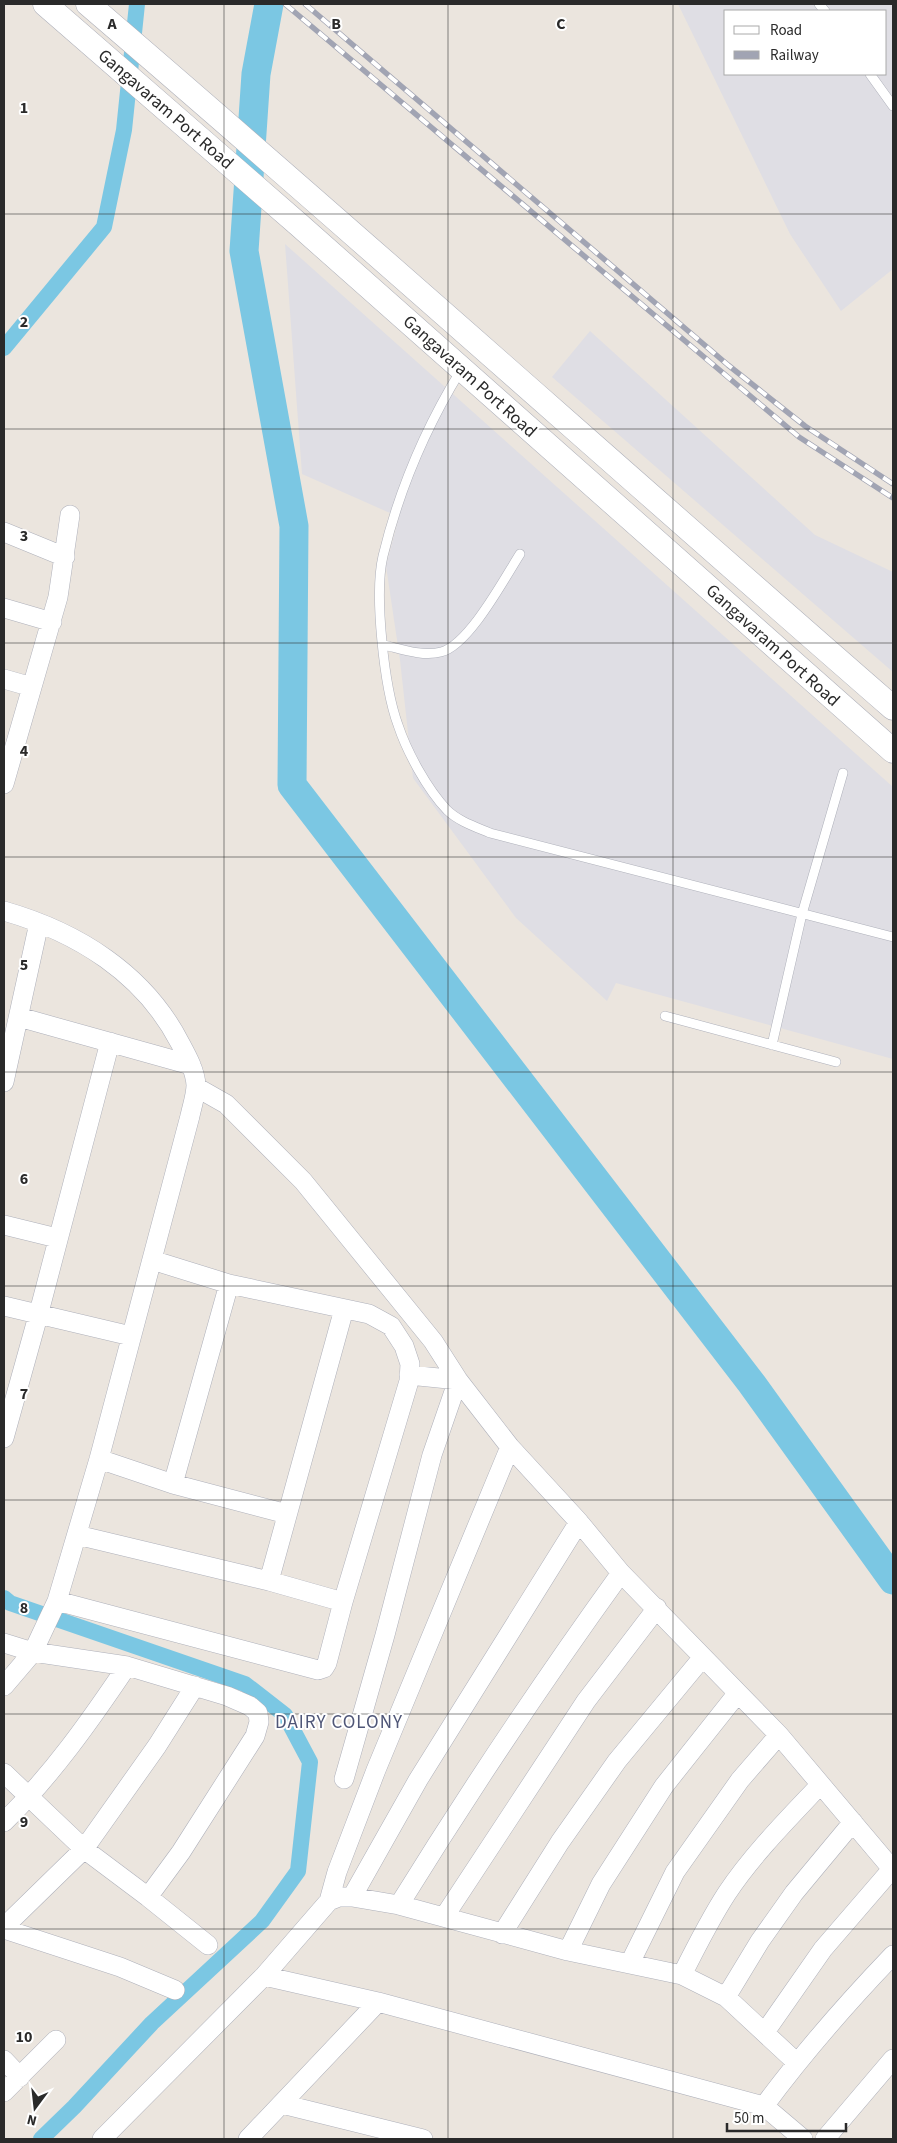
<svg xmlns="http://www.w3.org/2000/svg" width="897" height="2143" viewBox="0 0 897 2143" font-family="'Source Sans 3',sans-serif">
<rect width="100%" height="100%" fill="#ebe5de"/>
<path fill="#dfdee4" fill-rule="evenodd" d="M678,4H893V269L841,311L790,234ZM726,11H886V74H726Z
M285,244L893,787V1059L616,983L607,1001L516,918L413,778L400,660L386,566L399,517L302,474Z
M590,331L815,535L893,572V672L552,377Z"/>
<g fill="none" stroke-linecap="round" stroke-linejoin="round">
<path stroke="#7bc7e3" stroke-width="16" d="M4,348L104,227L124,130L137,4
M4,1598L10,1603L245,1684L285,1715L310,1762L298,1871L262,1921L152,2023L74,2107L41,2139"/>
<path stroke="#7bc7e3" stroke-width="29" d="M269,4L256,74L244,251L294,526L292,785L752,1384L893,1580"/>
<g stroke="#aeb0ba" stroke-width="10">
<path id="service" d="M819,4L825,11
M870,74L893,106
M461,370C426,427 399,490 383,556C374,594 384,687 398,725C407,752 427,789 447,810C458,821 476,827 490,833L893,937
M384,645C401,649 423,657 441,652C469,645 504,579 520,554
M665,1016L836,1062
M772,1045L802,914L843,773"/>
</g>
<g stroke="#aeb0ba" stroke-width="20">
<path id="minor" d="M4,532L65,557
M4,608L52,622
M4,679L32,687
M4,784L58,597L70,515
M4,911C77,932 144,973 180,1043C187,1056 195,1070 196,1085C196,1095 192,1106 190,1116L99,1459L57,1601L33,1652L4,1686
M19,1017L191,1065
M4,1082L39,923
M196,1087L226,1104L303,1181L433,1341L458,1380L510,1447L579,1522L621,1573L779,1735L893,1870
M4,1225L57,1238
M4,1306L131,1336
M4,1438L38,1316L110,1042
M99,1459L173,1484L287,1514
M173,1484L229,1284
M77,1535L269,1581L343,1602
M269,1581L344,1309
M57,1601L318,1670L324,1668L327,1663L343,1602L409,1381L410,1364L404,1346L391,1326L369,1314L229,1284L152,1260
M4,1643L33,1652L127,1666L227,1696L250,1706L258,1713L259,1722L255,1736L181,1852L148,1897
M4,1773L84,1849L148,1897L208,1945
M344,1779L385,1635L432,1455L458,1380L409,1375
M4,1822C52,1775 90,1721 127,1666
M352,1897L418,1780L579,1522
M329,1901L337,1872L376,1770L510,1447
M399,1905C469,1792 543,1681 621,1573
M444,1917L586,1701L657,1608
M4,1927L84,1849L157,1746L195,1686
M4,1929L120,1967L175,1990
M502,1934L560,1842L617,1761L703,1657
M568,1951L601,1884L664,1786L737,1694
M630,1963L675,1872L740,1780L779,1735
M682,1975C696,1947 710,1919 727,1893C753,1854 788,1819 820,1785
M264,1976L378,2002L764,2106L803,2139
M726,1997L760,1941L794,1893L853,1822
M765,2032L823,1949L892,1869
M4,2060L20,2077
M4,2092L56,2040
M282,2104L423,2139
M764,2106C804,2052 847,2003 893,1955
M102,2139L264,1976L329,1901L339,1897H352L399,1905L568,1951L682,1975L726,1997L796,2062
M248,2139L378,2002
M825,2139L893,2059"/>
</g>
<g stroke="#aeb0ba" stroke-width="25">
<path id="tertiary" d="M45,4L298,224L893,751
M88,4C359,236 624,474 893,708"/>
</g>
<use href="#service" stroke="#fff" stroke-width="9"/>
<use href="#minor" stroke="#fff" stroke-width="19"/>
<use href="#tertiary" stroke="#fff" stroke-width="24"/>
<g stroke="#a1a4b3" stroke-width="5.5">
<path id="rail" d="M285,4L799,437L893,498
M305,4L728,365L805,426L893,484"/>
</g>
<use href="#rail" stroke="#fff" stroke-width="4" stroke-dasharray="11" stroke-linecap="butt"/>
</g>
<path fill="none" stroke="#2a2a2a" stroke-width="1" stroke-opacity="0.55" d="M224,4V2139M448,4V2139M673,4V2139M4,214H893M4,429H893M4,643H893M4,857H893M4,1072H893M4,1286H893M4,1500H893M4,1714H893M4,1929H893"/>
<g text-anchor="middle" stroke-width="4" stroke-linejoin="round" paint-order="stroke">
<g font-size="18" fill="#2a2a2a" stroke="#fff">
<text transform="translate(166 109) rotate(41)" y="6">Gangavaram Port Road</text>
<text transform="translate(470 376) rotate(42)" y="6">Gangavaram Port Road</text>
<text transform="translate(773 645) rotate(42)" y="6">Gangavaram Port Road</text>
</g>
<g font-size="19" letter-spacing="1" fill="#4f5677" stroke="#fff">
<text x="339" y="1728">DAIRY COLONY</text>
</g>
</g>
<g font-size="16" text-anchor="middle" font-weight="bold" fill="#2a2a2a" stroke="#fff" stroke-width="4" stroke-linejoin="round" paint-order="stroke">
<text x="112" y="29">A</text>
<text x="336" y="29">B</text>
<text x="561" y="29">C</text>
<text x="24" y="113">1</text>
<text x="24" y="327">2</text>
<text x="24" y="541">3</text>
<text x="24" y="756">4</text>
<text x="24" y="970">5</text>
<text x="24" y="1184">6</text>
<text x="24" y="1399">7</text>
<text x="24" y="1613">8</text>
<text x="24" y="1827">9</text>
<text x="24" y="2042">10</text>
</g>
<rect width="897" height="2143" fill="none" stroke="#2a2a2a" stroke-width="10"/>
<rect x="724" y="10" width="162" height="65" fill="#ffffff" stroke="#aaaaaa"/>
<rect x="734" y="26" width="25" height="8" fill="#ffffff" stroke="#aaaaaa"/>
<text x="770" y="35" font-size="15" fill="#2a2a2a">Road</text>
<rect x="734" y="51" width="25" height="8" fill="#a1a4b3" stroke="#aaaaaa"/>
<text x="770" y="60" font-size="15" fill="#2a2a2a">Railway</text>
<g transform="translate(35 2108) rotate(195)" stroke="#ffffff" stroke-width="4" paint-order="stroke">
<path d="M0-4L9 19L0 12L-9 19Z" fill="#2a2a2a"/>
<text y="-8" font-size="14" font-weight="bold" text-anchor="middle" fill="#2a2a2a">N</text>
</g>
<path d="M727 2123v8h119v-8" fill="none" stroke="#2a2a2a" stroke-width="2.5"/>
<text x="734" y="2123" font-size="15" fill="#2a2a2a" stroke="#ffffff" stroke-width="4" paint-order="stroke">50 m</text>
</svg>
